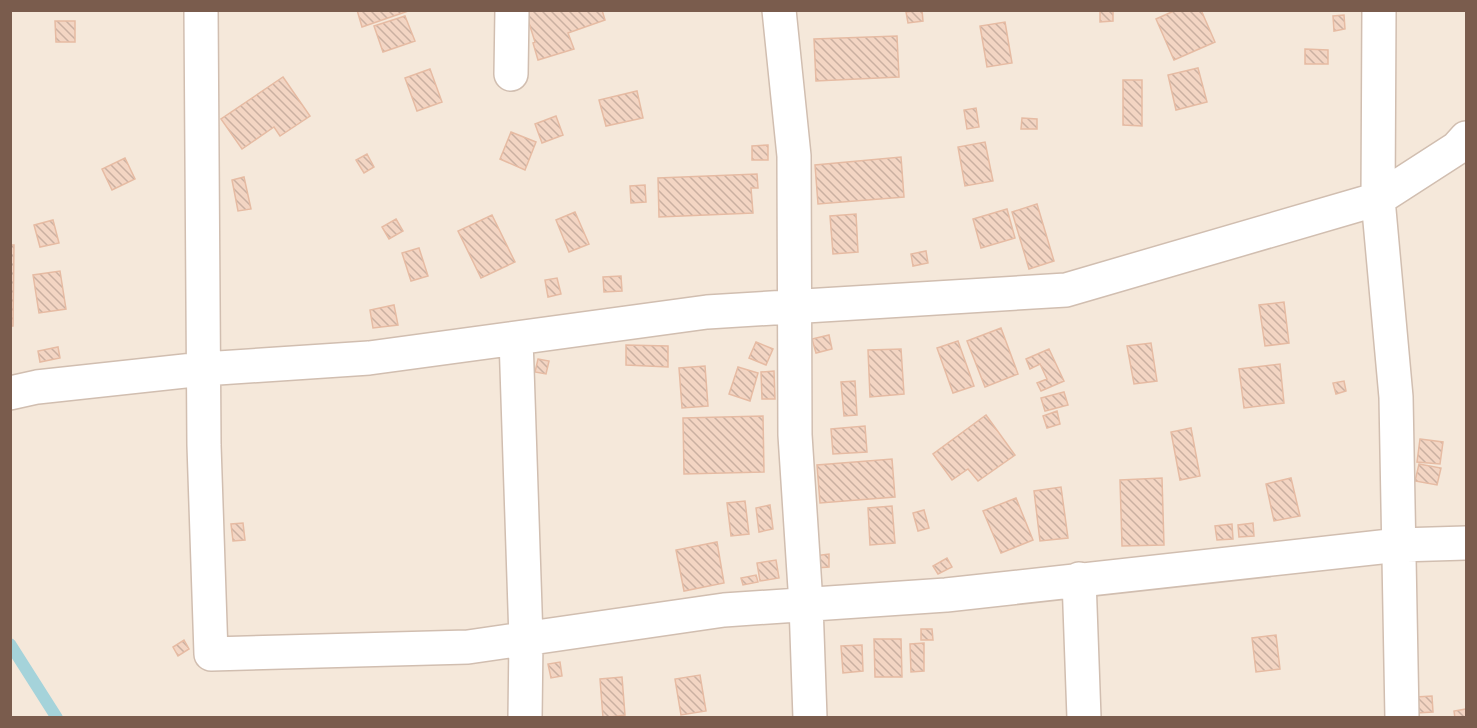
<svg xmlns="http://www.w3.org/2000/svg" width="1477" height="728" viewBox="0 0 1477 728" font-family="'Fira Sans',sans-serif">
<defs>
<pattern id="building-back-hatch" width="6" height="6" patternUnits="userSpaceOnUse" patternTransform="scale(1.5)"><rect width="6" height="6" fill="#f3d5c3"/><path d="M-1 5l2 2M0 0l6 6M5-1l2 2" fill="none" stroke="#cab0a1"/></pattern>
</defs>
<rect width="100%" height="100%" fill="#fdf6ec"/>
<path fill="#f5e8da" d="M11,11H1466V717H11Z"/>
<g fill="none" stroke-linecap="round" stroke-linejoin="round">
<path stroke="#a5d3da" stroke-width="12" d="M10,644L57,718"/>
</g>
<path fill="url(#building-back-hatch)" stroke="#e6bba3" stroke-width="1.5" d="M357,10H411L362,27Z
M525,10H602L605,20L568,33L574,49L538,60L533,43L535,42Z
M922,10L923,21L908,23L906,12Z
M1100,10H1113V21L1100,22Z
M1176,10H1201L1215,42L1174,60L1156,19Z
M1344,15L1345,29L1334,31L1333,16Z
M405,16L415,41L383,52L374,26Z
M55,21H75V42H56Z
M1005,22L1012,63L987,67L980,26Z
M897,36L899,77L816,81L814,39Z
M1305,49L1328,50V64H1305Z
M1198,68L1207,102L1176,110L1168,75Z
M430,69L442,102L417,111L405,78Z
M283,77L310,116L280,136L274,127L242,149L221,119Z
M1123,80H1142V126L1123,125Z
M637,91L643,118L606,126L599,100Z
M976,108L979,127L967,129L964,110Z
M556,116L563,135L542,143L535,124Z
M1022,118L1037,119V129H1021Z
M511,132L536,142L525,170L500,159Z
M985,142L993,181L965,186L958,147Z
M768,145V160H752V146Z
M367,154L374,167L364,173L356,160Z
M901,157L904,197L818,204L815,165Z
M125,158L135,179L112,190L102,169Z
M757,174L758,188H751L753,213L659,217L658,178Z
M244,177L251,209L238,211L232,180Z
M645,185L646,202L631,203L630,186Z
M1037,204L1054,261L1029,269L1012,212Z
M1007,209L1015,238L981,248L973,219Z
M575,212L589,244L569,252L556,220Z
M856,214L858,252L833,254L830,216Z
M492,215L515,262L481,278L458,231Z
M396,219L403,231L389,239L382,227Z
M53,220L59,243L40,247L34,225Z
M10,245H14L13,326H10Z
M419,248L428,276L411,281L402,253Z
M926,251L928,263L913,266L911,254Z
M60,271L66,309L39,313L33,275Z
M621,276L622,291L604,292L603,277Z
M557,278L561,294L548,297L545,280Z
M1284,302L1289,343L1265,346L1259,305Z
M394,305L398,325L373,328L370,310Z
M1001,328L1018,374L985,387L967,341Z
M829,335L832,349L816,353L812,339Z
M958,341L974,386L953,393L937,348Z
M756,342L773,349L766,365L749,358Z
M1151,343L1157,381L1134,384L1127,346Z
M626,345L668,346V367L626,365Z
M58,347L60,358L40,362L38,351Z
M901,349L904,394L870,397L868,350Z
M1049,349L1064,381L1041,391L1037,383L1047,379L1040,364L1030,369L1026,359Z
M538,359L549,361L546,374L535,372Z
M1280,364L1284,403L1244,408L1239,369Z
M705,366L708,406L682,408L679,368Z
M738,367L758,373L750,401L729,394Z
M774,371L775,399H762L761,372Z
M855,381L857,415L844,416L841,382Z
M1344,381L1346,391L1336,394L1333,383Z
M1064,392L1068,405L1045,411L1041,398Z
M1057,411L1060,424L1047,428L1043,416Z
M986,415L1015,455L978,481L968,469L952,480L933,454Z
M763,416L764,472L684,474L683,418Z
M865,426L867,452L833,454L831,429Z
M1191,428L1200,476L1180,480L1171,432Z
M1420,439L1443,442L1440,464L1417,462Z
M892,459L895,497L820,503L817,465Z
M1419,464L1441,468L1437,485L1415,481Z
M1162,478L1164,545L1122,546L1120,480Z
M1291,478L1300,516L1274,521L1266,484Z
M1061,487L1068,538L1040,541L1034,491Z
M1016,498L1033,540L1001,553L983,511Z
M745,501L749,534L731,536L727,503Z
M770,505L773,529L759,532L756,508Z
M892,506L895,543L870,545L868,508Z
M924,510L929,528L918,531L913,513Z
M243,523L245,540L233,541L231,524Z
M1253,523L1254,536L1239,537L1238,525Z
M1232,524L1233,539L1217,540L1215,526Z
M717,542L724,583L684,591L676,550Z
M829,554V567L816,568L814,556Z
M947,558L952,567L938,574L933,566Z
M776,560L779,578L760,581L757,563Z
M756,575L758,582L743,585L741,578Z
M921,629H932L933,640H921Z
M1276,635L1280,669L1256,672L1252,638Z
M874,639H901L902,677H875Z
M184,640L189,649L178,656L173,647Z
M924,643V671L911,672L910,644Z
M862,645L863,671L843,673L841,646Z
M560,662L562,676L551,678L548,664Z
M700,675L706,711L681,715L675,679Z
M622,677L625,715L603,718L600,679Z
M1432,696L1433,712L1417,713L1416,697Z
M1466,709V718H1455L1454,711Z"/>
<g fill="none" stroke-linecap="round" stroke-linejoin="round">
<g stroke="#d1beb0" stroke-width="36">
<path id="street" d="M201,10L204,445L211,654L468,647L724,610L946,595L1399,545L1466,543
M779,10L794,156L795,435L806,604L810,718
M1379,10L1378,199L1396,397L1402,718
M511,74L512,10
M516,338L526,639L525,718
M10,393L37,387L203,369L369,358L707,312L1066,290L1378,199L1457,148L1466,138
M1079,579L1084,718"/>
</g>
<use href="#street" stroke="#fff" stroke-width="33"/>
</g>
<rect width="1477" height="728" fill="none" stroke="#7a5c4d" stroke-width="24"/>
</svg>
